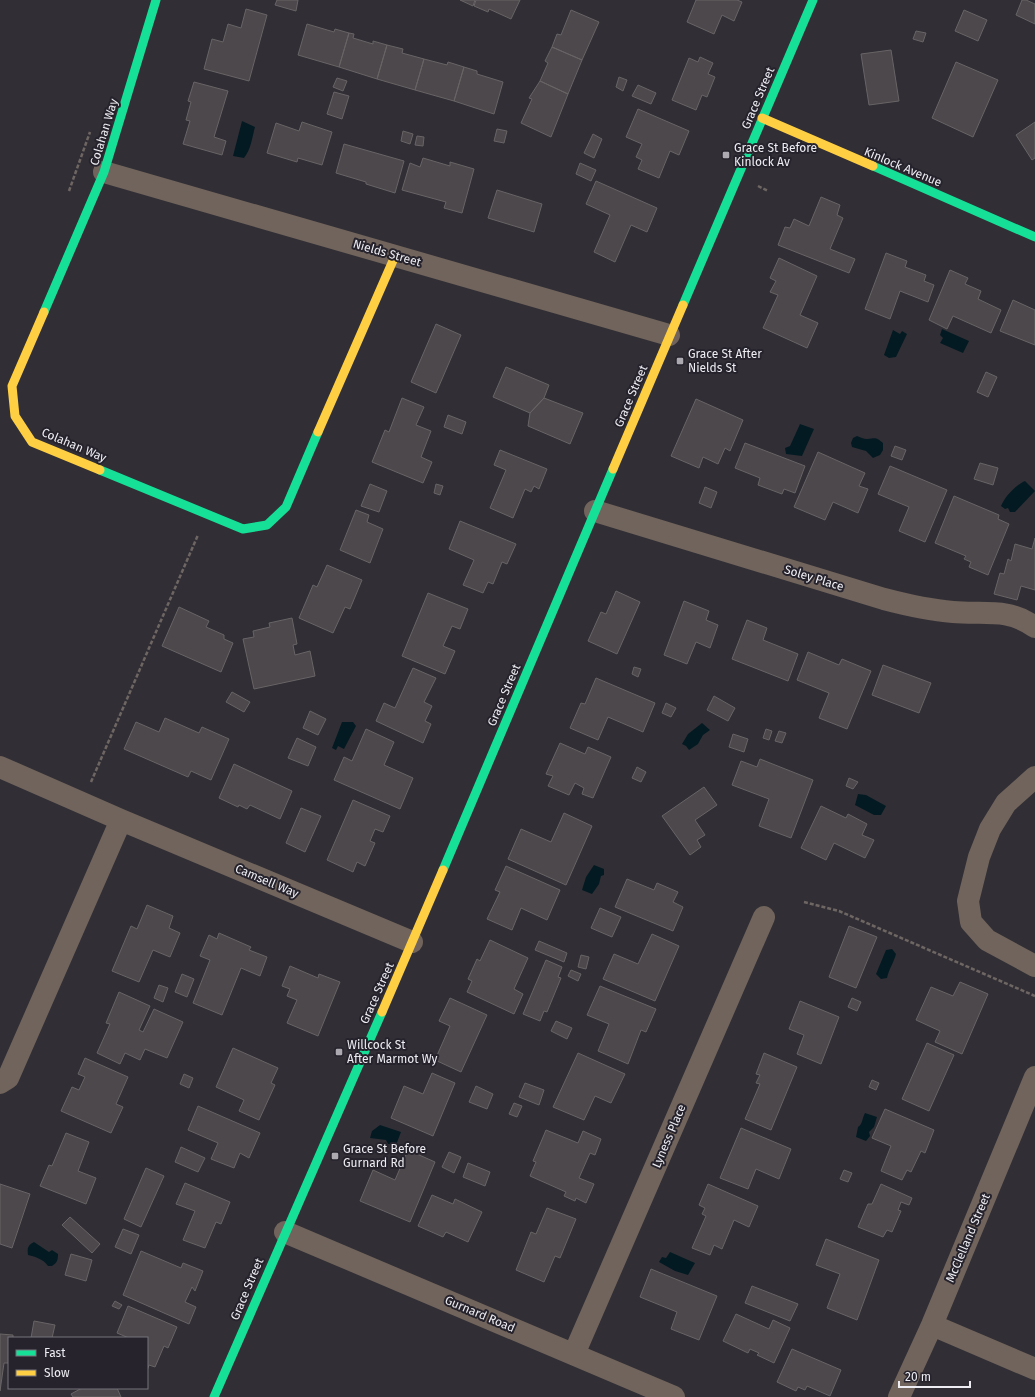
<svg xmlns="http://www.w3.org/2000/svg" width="1035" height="1397" viewBox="0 0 1035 1397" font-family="'Fira Sans',sans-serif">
<rect width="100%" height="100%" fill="#312f35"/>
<path fill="#041a22" d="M242,121L255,127C252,138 251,149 244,158L233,156Z
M942,329L969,341L963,353L940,343L943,338L940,335Z
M893,330L900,334L902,331L907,334L896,357L889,358L884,355Z
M800,424L814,429L802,456L786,454L785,448L790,446Z
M857,436C860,437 864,439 867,439C876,438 876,437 883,443V450L880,455L873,458L866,451L852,447L851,443L853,438Z
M1025,481L1035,491L1015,512H1010L1008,508L1005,509L1001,506C1005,496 1016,485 1025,481Z
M342,722H353L356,726L344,749L338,746L336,750L332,748Z
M702,723L710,730L703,735L698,744L689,750L686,746L682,744L688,734Z
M858,794L866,795L886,806L881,815H874L855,805Z
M594,865L604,869V875L601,876L599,884L592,894L582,890L586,877Z
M892,949L896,954C894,962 889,969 887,978L881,979L876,974L886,950Z
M865,1113L877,1117L874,1127L869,1132L870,1136L866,1141L856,1137L858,1127C863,1124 862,1118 865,1113Z
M380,1125L401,1132L396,1145L388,1144L386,1140L370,1138L372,1131Z
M34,1242L49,1252L52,1250L58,1254C58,1260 57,1263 52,1266H48C43,1259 36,1257 28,1255C27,1248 28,1245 34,1242Z
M670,1252L695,1263L688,1275L675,1271L659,1262L662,1257L666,1258Z"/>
<path fill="#4c484b" stroke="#686466" d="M277,0H298L296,11L275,5Z
M460,0H475L473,6Z
M476,0H520L511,19L489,9L488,12L474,6Z
M696,0H737L742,2L734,21L722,15L714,34L687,22Z
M1022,0H1026L1035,4V24L1016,15Z
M246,9L267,15L249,81L204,69L212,39L223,42L228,24L241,28Z
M571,10L599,22L582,60L552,47L557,34L561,35Z
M964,10L987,20L978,41L955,31Z
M307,24L334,32L335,29L349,33L339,67L298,55Z
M916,31L926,33L923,42L913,39Z
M349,33L354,34L353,38L373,44V41L387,45L377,79L339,67Z
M387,45L403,49L402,53L424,59L415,90L377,79Z
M552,47L582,60L568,94L540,81L548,63L545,61Z
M891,50L899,101L869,105L861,54Z
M700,57L713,63L708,74L715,77L707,97L702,95L696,110L672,100L689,58L698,62Z
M424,59L447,65L448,62L464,67L454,101L415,90Z
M956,62L998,80L973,137L932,118Z
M464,67L477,71V74L503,82L494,114L454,101Z
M619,77L627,80L623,91L616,87Z
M337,78L347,81L343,91L333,87Z
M540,81L568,94L551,137L521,123L532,99L529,98Z
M194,82L228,91L214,137L226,141L222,155L183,144L190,121L186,120L191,102L188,101Z
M638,85L656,93L651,104L632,96Z
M334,92L349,96L342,119L327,114Z
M638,109L689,131L679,155L670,151L659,178L638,169L642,160L636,157L642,144L626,137Z
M302,122L332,132L322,165L298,158L297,162L267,153L276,123L299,131Z
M1035,122V158L1032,160L1016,135Z
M497,129L507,131L504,143L494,141Z
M403,131L413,134L410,144L401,141Z
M593,134L602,139L594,158L584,153Z
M417,136L424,137L423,146L415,145Z
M344,144L404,161L395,193L366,184V182L336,173Z
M423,158L450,166V162L474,169L462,213L444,208L446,202L402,190L410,163L420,167Z
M580,163L596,170L591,181L576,174Z
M596,181L657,208L647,232L631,225L615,262L594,252L610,215L586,204Z
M497,190L542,204L534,232L488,218Z
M821,197L840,205L837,215L843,218L830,249L855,259L849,273L778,245L785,227L790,228L794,219L809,226Z
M886,253L907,261L905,267L926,275L924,281L934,285L928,302L900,291L890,319L865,309Z
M779,258L817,276L800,315L818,323L807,348L763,328L778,295L770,292L776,281L770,278Z
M950,270L968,278L965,284L981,291L978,299L1001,310L991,333L953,316L947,329L929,320Z
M1013,300L1035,310V345L1000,331Z
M436,324L461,335L436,393L411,382Z
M506,367L549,385L544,398L530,413L493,397Z
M986,372L997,377L988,397L977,392Z
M402,398L424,407L416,425L431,431L421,457L432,462L423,483L372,462L385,430L389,432Z
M544,398L583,413L570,444L528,426L530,413Z
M696,399L743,420L730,451L725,448L718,464L703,457L699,468L671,456Z
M448,415L466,422L462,434L444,427Z
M745,443L805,466L795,493L784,489L782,494L758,485L760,478L735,468Z
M895,446L906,450L902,460L891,456Z
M500,450L547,469L539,489L534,486L531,492L525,489L513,518L490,508L506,470L494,465Z
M818,452L865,473L859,486L868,489L858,513L833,502L825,520L794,507Z
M980,463L998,468L993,485L974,479Z
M890,466L947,490L925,542L899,531L909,507L878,494Z
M370,484L387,491L379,512L361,506Z
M436,484L443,486L440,495L434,493Z
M705,487L717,492L711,508L699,503Z
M954,496L999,515L998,519L1009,524L988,575L969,567L971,562L964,559L966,556L935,543Z
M356,510L369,515L367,522L383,529L370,563L340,550Z
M460,521L516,544L507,564L502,562L493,584L488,582L483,593L463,585L474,560L449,549Z
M1035,538V590L1021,586L1017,600L994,594L1000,573L1004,574L1008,559L1011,561L1015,544L1032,549Z
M327,565L362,580L350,609L345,607L333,633L299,618L313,585L317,587Z
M616,591L640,602L617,654L588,641L601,612L606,614Z
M428,593L468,609L460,629L452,626L443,646L455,651L445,674L402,656Z
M684,601L709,611L706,620L718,625L710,648L696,642L687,664L664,655Z
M179,607L209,621L206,627L224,635V639L233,643L221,672L162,646Z
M292,618L297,644L293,645L295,655L310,651L315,676L254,689L243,639L254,637L253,631L270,627L269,623Z
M747,620L767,628L763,640L798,654L788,681L732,659Z
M808,652L839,665L842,659L871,671L847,729L819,718L829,693L797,680Z
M883,665L931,683L919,713L872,695Z
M634,667L641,669L638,677L632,674Z
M413,668L436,678L424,702L432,706L425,721L431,724L423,743L376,721L384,703L395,708Z
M596,678L655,703L643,732L608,717L598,740L570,728L581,703L585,704Z
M232,692L250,702L244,712L226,702Z
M714,696L735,708L728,721L707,710Z
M666,703L676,708L671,717L662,713Z
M310,711L326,719L318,735L303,728Z
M165,718L199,733L202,727L229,739L211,780L191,771L188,777L124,749L136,722L159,732Z
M366,729L394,742L384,765L413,778L400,809L334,780L344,757L352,761Z
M766,729L772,731L769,740L763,738Z
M779,731L786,733L782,743L775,741Z
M733,734L748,739L744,752L729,747Z
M297,738L316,747L308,766L288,758Z
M560,743L585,754L588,747L611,757L593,798L582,794L584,788L575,783L569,795L548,786L553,776L546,774Z
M760,759L813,780L791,838L759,826L769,799L732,785L741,761L757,767Z
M234,764L292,791L280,819L250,805L247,809L239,805L238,807L219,798Z
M637,767L646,772L641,782L632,778Z
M849,778L858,782L853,789L846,786Z
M704,787L717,805L695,820L705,835L697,840L701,847L690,855L662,816Z
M353,800L390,816L383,832L375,829L370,841L375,843L365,866L357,862L353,872L327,860Z
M821,806L846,818L848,814L867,824L862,835L874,840L865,858L834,843L826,860L801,848Z
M301,808L321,816L305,852L286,843Z
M564,813L592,826L566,885L508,859L521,829L551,842Z
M506,866L560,890L547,920L521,908L512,930L487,919L500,892L495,890Z
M627,879L654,890L657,883L678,892L673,902L683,907L673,931L615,907Z
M147,905L173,916L169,928L180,933L170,957L153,950L139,982L112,971L131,926L137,929Z
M600,908L621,917L612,937L591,928Z
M849,926L877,937L856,988L829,977Z
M219,933L251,947L249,950L267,957L260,976L241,968L222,1015L193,1003L210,960L200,956L209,935L217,939Z
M652,934L679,946L655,1001L603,979L614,954L638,964Z
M490,940L528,958L514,989L523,994L514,1014L467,992L472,981L468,979L477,959L480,961Z
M539,941L567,953L564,962L535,950Z
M581,955L589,957L586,969L578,967Z
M546,960L562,967L558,977L561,978L547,1012L544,1011L540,1021L523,1014Z
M290,966L318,978L319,974L340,982L318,1036L287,1023L297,1000L287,996L290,989L282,986Z
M571,970L581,974L578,981L568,976Z
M182,974L194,979L187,997L175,992Z
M960,982L988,994L962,1054L935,1042L940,1031L916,1020L931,987L953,996Z
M159,985L168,988L163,1002L154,998Z
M600,986L656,1009L646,1032L641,1030L628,1064L598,1051L609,1024L587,1015Z
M119,992L150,1006L139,1030L143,1032L154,1009L183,1022L167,1058L145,1049L140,1060L125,1053L120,1064L97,1053L110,1024L106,1023Z
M450,998L487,1015L461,1072L435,1060L450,1026L439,1021Z
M852,998L861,1002L857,1011L848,1007Z
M800,1001L839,1017L821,1064L797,1054L804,1035L789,1029Z
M556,1021L572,1028L567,1039L551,1031Z
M927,1043L954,1055L929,1111L902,1099Z
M233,1048L278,1068L271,1083L275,1085L259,1120L239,1111L244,1100L216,1087Z
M578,1053L625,1074L611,1103L595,1096L584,1120L553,1107Z
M764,1053L797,1067L771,1130L745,1119L760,1084L756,1083L760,1075L756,1074Z
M85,1058L128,1077L116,1104L123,1107L111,1133L61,1111L72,1087L79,1090L85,1077L78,1074Z
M432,1073L455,1083L433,1136L391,1118L404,1086L423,1094Z
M184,1074L193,1078L189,1088L180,1084Z
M872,1080L879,1083L876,1090L869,1087Z
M525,1083L544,1090L539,1105L519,1097Z
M476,1086L493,1094L487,1109L469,1102Z
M514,1103L522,1106L517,1117L509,1114Z
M198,1106L260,1133L249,1158L240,1153L234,1168L211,1159L218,1143L188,1130Z
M885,1109L934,1130L925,1153L921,1151L911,1172L907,1170L902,1180L881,1171L891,1146L872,1138Z
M741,1128L791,1149L779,1179L756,1169L748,1189L720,1178Z
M546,1130L578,1143L583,1131L601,1139L595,1155L590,1153L579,1178L594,1184L586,1203L576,1198L575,1201L564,1196L566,1192L530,1176L536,1162L533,1161Z
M66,1133L89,1142L78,1171L96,1178L86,1204L40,1186L49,1165L52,1166Z
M181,1147L205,1158L198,1172L175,1162Z
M408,1150L435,1162L410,1222L360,1201L373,1170L395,1180Z
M449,1152L461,1157L454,1173L442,1167Z
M468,1163L490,1172L485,1186L463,1177Z
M146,1168L164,1176L141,1227L124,1219Z
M844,1170L852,1173L848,1182L840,1179Z
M185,1183L230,1202L221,1224L216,1222L205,1248L183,1240L195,1211L176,1204Z
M0,1184L30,1194L12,1248L0,1244Z
M708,1184L758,1206L749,1227L734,1220L722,1249L714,1245L710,1255L692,1248L706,1216L702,1214L705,1208L699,1205Z
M881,1184L912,1198L909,1205L901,1202L898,1210L901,1211L892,1232L887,1230L883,1237L858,1227L868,1204H872Z
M432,1195L453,1204L455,1199L482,1212L468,1242L446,1232L443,1237L418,1226Z
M547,1208L576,1219L560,1258L555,1256L544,1282L516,1270L531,1232L536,1234Z
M70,1217L100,1244L92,1253L62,1225Z
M123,1229L139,1235L131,1254L115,1247Z
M826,1239L879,1260L857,1320L827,1308L840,1274L816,1265Z
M141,1251L181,1268L183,1263L203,1271L195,1291L192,1287L185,1302L196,1307L189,1324L123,1295Z
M71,1254L92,1260L86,1281L65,1275Z
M651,1269L717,1296L699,1340L671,1329L677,1312L640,1297Z
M752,1286L798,1304L790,1321L745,1303Z
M115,1301L122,1305L119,1309L112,1306Z
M128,1306L177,1327L168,1348L164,1346L155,1367L149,1365L147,1371V1338H129L117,1333Z
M736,1314L769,1329L773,1320L790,1328L774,1363L757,1355L759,1353L750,1349L748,1353L723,1341Z
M34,1321L55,1325L52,1338H31Z
M0,1334L13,1335V1338H9V1363H4L0,1391Z
M792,1349L841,1370L830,1396L807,1386L805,1390L798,1387L796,1391L777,1382Z
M82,1388H117L121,1397H73L71,1394Z"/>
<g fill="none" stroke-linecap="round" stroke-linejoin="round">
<path stroke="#6e6663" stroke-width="2.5" stroke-dasharray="4 2" stroke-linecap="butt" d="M758,186L768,191
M69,191L90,132
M91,782L198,535
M804,902L839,911L1035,996"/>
<path stroke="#71645c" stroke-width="22" d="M104,172L669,335
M595,511L884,599C907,605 929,610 953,612C983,615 1007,607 1035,627
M0,767L121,820L412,942
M1035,777L1006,803L990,829L979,857L968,901L971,922L987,940L1035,966
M0,1083L8,1078L121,820
M285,1232L674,1397
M932,1325L1035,1369
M574,1354L764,917
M899,1397L932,1325L1035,1077"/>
<path stroke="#16e098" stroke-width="9" d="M873,166L1035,237
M683,305L813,0
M44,312L104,172L156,0
M100,470L243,529L267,525L286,507L318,432
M443,870L613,469
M214,1397L382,1012"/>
<path stroke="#ffcf43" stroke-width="9" d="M762,118L873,166
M44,312L12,386L15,416L32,442L100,470
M318,432L395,256
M613,469L683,305
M382,1012L443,870"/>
</g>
<g fill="#acaab0" stroke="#26232d" stroke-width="1.5">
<rect x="722" y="151" width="8" height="8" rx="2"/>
<rect x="676" y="357" width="8" height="8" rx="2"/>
<rect x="335" y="1048" width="8" height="8" rx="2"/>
<rect x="331" y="1152" width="8" height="8" rx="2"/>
</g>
<g text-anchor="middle" stroke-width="4" stroke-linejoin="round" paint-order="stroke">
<g font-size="12" fill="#eeedf3" stroke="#26232d">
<text transform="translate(758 98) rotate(-67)" y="4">Grace Street</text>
<text transform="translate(104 132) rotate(-73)" y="4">Colahan Way</text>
<text transform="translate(903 167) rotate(23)" y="4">Kinlock Avenue</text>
<text transform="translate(387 253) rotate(16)" y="4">Nields Street</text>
<text transform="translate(631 396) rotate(-67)" y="4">Grace Street</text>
<text transform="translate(74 445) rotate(23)" y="4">Colahan Way</text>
<text transform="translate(814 578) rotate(17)" y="4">Soley Place</text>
<text transform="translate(504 695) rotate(-67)" y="4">Grace Street</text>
<text transform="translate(267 881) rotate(23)" y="4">Camsell Way</text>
<text transform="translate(377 993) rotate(-66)" y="4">Grace Street</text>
<text transform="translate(669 1136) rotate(-67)" y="4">Lyness Place</text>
<text transform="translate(968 1238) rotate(-67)" y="4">McClelland Street</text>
<text transform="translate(247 1289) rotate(-67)" y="4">Grace Street</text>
<text transform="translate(480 1314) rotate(23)" y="4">Gurnard Road</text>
</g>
<g font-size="12" fill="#eeedf3" stroke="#26232d" text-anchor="start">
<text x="734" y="152">Grace St Before<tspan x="734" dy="14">Kinlock Av</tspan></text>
<text x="688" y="358">Grace St After<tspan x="688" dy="14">Nields St</tspan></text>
<text x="347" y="1049">Willcock St<tspan x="347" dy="14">After Marmot Wy</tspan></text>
<text x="343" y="1153">Grace St Before<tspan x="343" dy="14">Gurnard Rd</tspan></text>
</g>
</g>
<rect x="8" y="1337" width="140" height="52" fill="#26232d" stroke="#76747c"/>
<rect x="16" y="1350" width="20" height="6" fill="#16e098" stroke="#76747c"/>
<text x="44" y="1357" font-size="12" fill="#eeedf3">Fast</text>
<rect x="16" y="1370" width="20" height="6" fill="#ffcf43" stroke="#76747c"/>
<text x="44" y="1377" font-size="12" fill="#eeedf3">Slow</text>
<path d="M899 1381v6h71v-6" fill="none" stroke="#eeedf3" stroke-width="2"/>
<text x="905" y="1381" font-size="12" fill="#eeedf3" stroke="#26232d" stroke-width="3" paint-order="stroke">20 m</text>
</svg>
